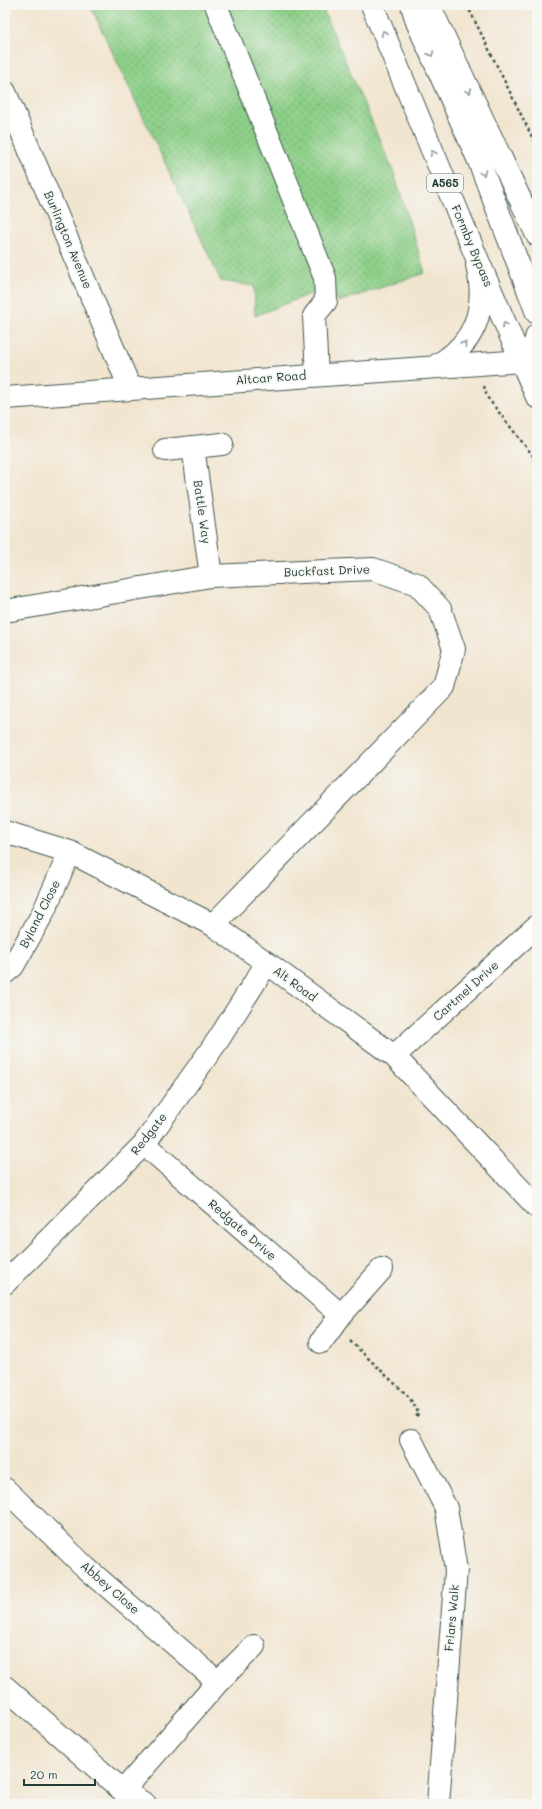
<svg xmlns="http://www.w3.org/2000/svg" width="542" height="1809" viewBox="0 0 542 1809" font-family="Mali,sans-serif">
<defs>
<pattern id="garden-dots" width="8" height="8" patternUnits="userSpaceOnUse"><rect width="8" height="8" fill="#8dcf88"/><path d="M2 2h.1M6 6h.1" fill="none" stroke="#73a970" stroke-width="1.8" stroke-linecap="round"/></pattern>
</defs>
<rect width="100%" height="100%" fill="#f6f6f2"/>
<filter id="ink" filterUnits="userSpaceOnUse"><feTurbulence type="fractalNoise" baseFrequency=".025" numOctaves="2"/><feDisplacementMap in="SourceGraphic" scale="8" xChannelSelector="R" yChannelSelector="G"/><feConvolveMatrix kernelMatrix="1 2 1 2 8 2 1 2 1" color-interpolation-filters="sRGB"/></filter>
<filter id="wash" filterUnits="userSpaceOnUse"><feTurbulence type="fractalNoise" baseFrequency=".012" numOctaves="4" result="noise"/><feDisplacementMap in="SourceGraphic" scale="16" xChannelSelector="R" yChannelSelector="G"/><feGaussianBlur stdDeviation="0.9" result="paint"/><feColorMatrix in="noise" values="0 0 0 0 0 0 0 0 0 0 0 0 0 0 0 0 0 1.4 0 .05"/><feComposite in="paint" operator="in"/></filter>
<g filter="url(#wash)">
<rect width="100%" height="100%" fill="#f2e5d0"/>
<path fill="url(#garden-dots)" stroke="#56865e" d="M90,5H321L394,173L425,273L338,302L332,285L255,316L254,286L221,281Z"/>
</g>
<g filter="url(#ink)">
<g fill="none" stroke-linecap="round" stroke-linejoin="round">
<g stroke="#3f564b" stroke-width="24">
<path id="minor" d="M216,5L325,278L326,301L314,316L317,375
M5,92L130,388
M193,447L211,576
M165,450L222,444
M5,611L211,576L373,569L417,584L440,609L454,649L444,687L213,925
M5,832L70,852L213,925L267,963L394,1056L537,1207
M5,973L13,966L43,913L70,852
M394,1056L537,926
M144,1144L341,1315
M5,1283L144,1144L218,1040L267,963
M321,1342L341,1315L382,1269
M411,1440L446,1508L456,1570L438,1804
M5,1489L85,1567L218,1682
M5,1687L123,1791L145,1804
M123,1791L218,1682L254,1646"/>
</g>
<g stroke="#3f564b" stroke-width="24">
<path id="major" d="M412,5L417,22L479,161L537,313
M520,361C530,355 535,346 537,335
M434,367C475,345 488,310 477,265
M5,398L537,360"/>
</g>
<g stroke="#3f564b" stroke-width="24">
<path id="highway" d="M372,5L476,256L537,397
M429,5L537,235"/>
</g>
<path stroke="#3f564b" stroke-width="2.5" stroke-dasharray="3 3" stroke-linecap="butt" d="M467,5L537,147
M484,386L487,397L537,461
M350,1341L409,1397L419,1414L414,1418"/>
<use href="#minor" stroke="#fff" stroke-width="22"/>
<use href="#major" stroke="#fff" stroke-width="22"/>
<use href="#highway" stroke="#fff" stroke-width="22"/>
</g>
<defs><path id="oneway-chevron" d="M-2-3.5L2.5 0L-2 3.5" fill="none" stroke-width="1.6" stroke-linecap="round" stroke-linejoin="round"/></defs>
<g stroke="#8f9e9a">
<use href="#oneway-chevron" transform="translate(384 33) rotate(-112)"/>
<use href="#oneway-chevron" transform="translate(431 54) rotate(66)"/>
<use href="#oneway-chevron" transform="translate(469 91) rotate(65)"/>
<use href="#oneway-chevron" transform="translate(433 153) rotate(-112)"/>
<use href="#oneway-chevron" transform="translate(483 173) rotate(69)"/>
<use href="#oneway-chevron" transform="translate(505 325) rotate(-113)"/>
<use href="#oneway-chevron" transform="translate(464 344) rotate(-51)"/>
</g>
</g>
<g text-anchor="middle" stroke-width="3.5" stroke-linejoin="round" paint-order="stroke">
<rect fill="#f6f6f2" stroke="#60746d" stroke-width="1" x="427" y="174" width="36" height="18" rx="3"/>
<g font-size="11" font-weight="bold" fill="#1f3d34">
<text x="445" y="187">A565</text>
</g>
<g font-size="12" fill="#1f3d34" stroke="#f6f6f2">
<text transform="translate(68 240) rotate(67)" y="4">Burlington Avenue</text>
<text transform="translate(472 246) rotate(67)" y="4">Formby Bypass</text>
<text transform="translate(271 378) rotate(-4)" y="4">Altcar Road</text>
<text transform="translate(202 512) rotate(82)" y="4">Battle Way</text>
<text transform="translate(327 571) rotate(-2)" y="4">Buckfast Drive</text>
<text transform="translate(40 914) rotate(-63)" y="4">Byland Close</text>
<text transform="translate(295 984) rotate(36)" y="4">Alt Road</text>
<text transform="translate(466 991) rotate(-42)" y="4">Cartmel Drive</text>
<text transform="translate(149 1134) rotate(-52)" y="4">Redgate</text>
<text transform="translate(242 1230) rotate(41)" y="4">Redgate Drive</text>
<text transform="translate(110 1588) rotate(41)" y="4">Abbey Close</text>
<text transform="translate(452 1618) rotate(-85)" y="4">Friars Walk</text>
</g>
</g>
<rect width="542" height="1809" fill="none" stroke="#f6f6f2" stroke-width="20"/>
<path d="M24 1779v6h71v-6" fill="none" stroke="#1f3d34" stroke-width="2"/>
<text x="30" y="1779" font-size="12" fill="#1f3d34" stroke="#f6f6f2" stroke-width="3" paint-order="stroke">20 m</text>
</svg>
